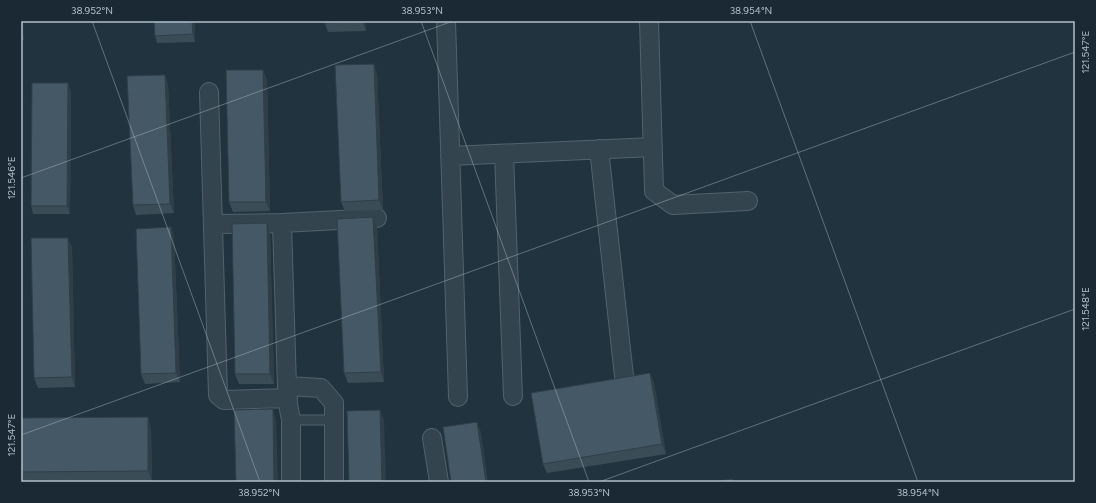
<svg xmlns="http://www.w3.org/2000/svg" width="1096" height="503" viewBox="0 0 1096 503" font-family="Figtree,sans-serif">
<rect width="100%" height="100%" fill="#20333e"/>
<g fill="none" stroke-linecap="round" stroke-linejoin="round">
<g stroke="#53626c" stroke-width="11">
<path id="lane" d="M291,420H334"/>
</g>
<g stroke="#53626c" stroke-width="20">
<path id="street" d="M446,21L458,397
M649,21L654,191L673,205L748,201
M209,92L218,395L224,400L288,398
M599,149L624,376
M504,154L513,396
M450,156L653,147
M282,223L287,386L288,404L291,420V482
M213,224L282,223L377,218
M287,386L321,388L334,403V482
M432,438L439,482"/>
</g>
<use href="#lane" stroke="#34444e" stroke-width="9"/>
<use href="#street" stroke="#34444e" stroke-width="18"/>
</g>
<path fill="#3a4d57" d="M21,21L24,40H21Z
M154,21H195V42L157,43L155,36Z
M324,21H365L366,31L328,32Z
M377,73L383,210L345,211L341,202Z
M165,75L168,85L174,213L136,215L133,205Z
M267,79L270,211L233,212L229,202Z
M71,91L70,214H33L31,206Z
M377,227L384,382L348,383L344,373Z
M270,233L274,384H239L235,374Z
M174,237L180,382L145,384L141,374Z
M72,247L75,387L38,388L34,378Z
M650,373L654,383L666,454L547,473L543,464Z
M21,418L151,427L152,481L21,482Z"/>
<path fill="#303e47" d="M21,21H23L24,40L21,33Z
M192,21H195V42L193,34Z
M362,21H365L366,31Z
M374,64L377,73L383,210L379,200Z
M263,70L267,79L270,211L266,202Z
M165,75L168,85L174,213L170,204Z
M68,83L71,91L70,214L67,206Z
M373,217L377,227L384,382L381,372Z
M267,223L270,233L274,384L270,374Z
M171,227L174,237L180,382L176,373Z
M68,238L72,247L75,387L72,377Z
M650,373L654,383L666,454L662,444Z
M273,409L276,419L278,482H274Z
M380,410L384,420L386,482H382Z
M148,417L151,427L152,481L148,471Z
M477,422L481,432L488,482H486Z"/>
<path fill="#445965" stroke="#303e47" d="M154,21H192L193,34L155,36Z
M324,21H362L324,23Z
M374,64L379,200L341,202L335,65Z
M226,70H263L266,202H229Z
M165,75L170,204L133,205L127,76Z
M32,83H68L67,206H31Z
M373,217L381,372L344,373L337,219Z
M267,223L270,374H235L232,224Z
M171,227L176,373L141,374L136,229Z
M31,238H68L72,377L34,378Z
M650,373L662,444L543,464L531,393Z
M273,409L274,482H236L234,410Z
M380,410L382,482H349L347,411Z
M148,417V471L21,472V418Z
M477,422L486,482H451L443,427Z
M732,479L733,482H711Z"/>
<path fill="none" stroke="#b0bfca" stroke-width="1" stroke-opacity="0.45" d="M92,21L260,482M421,21L589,482M750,21L918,482M21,178L453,21M21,435L1075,52M599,482L1075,309"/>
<rect width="1096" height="503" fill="none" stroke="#1a2933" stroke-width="44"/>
<rect x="22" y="22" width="1052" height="459" fill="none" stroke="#b0bfca" stroke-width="1.5"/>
<g font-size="10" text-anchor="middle" fill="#b0bfca">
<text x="92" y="14">38.952°N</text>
<text x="422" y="14">38.953°N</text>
<text x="751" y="14">38.954°N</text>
<text transform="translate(1085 52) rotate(-90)" y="4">121.547°E</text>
<text transform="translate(11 178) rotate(-90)" y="4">121.546°E</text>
<text transform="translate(1085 309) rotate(-90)" y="4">121.548°E</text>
<text transform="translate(11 435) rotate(-90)" y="4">121.547°E</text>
<text x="259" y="496">38.952°N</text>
<text x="589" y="496">38.953°N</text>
<text x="918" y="496">38.954°N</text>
</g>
</svg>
